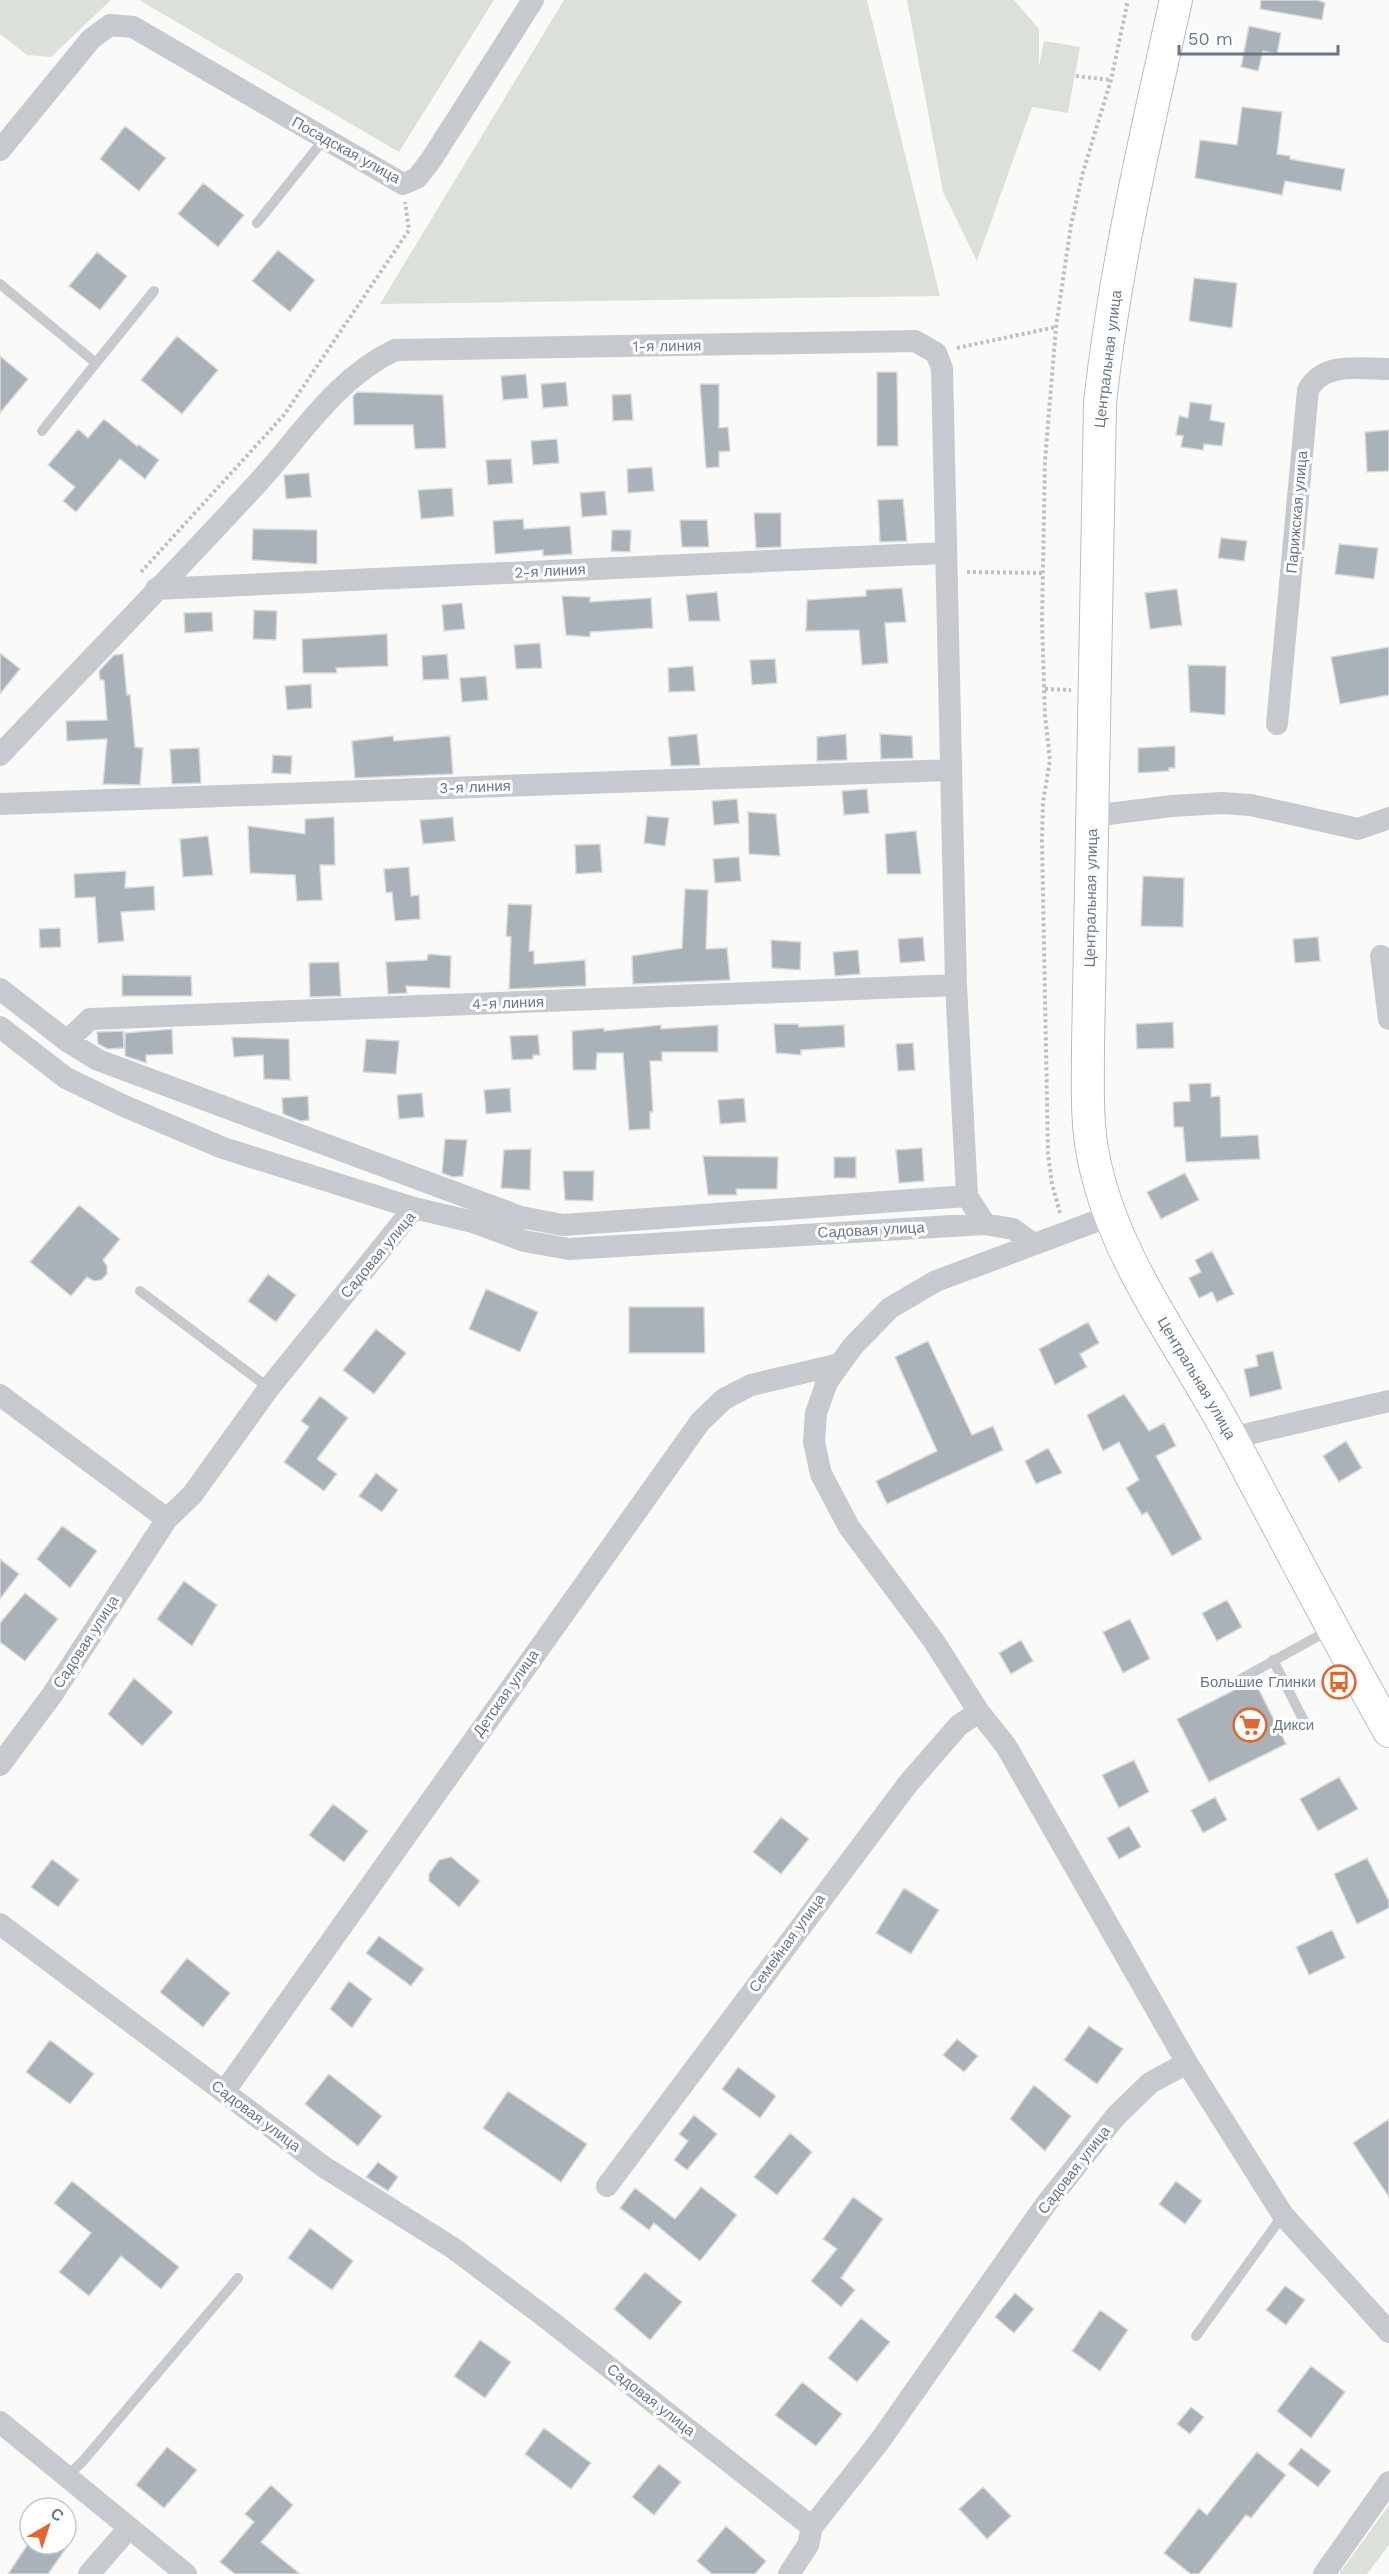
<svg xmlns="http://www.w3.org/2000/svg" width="1389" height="2574" viewBox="0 0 1389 2574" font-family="'Work Sans',sans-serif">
<rect width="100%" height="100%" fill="#fafaf8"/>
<path fill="#dbe1d9" d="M0,0H111L51,57L27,55L0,34Z
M139,0H494L399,152Z
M564,0H867L940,296L380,304Z
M907,0H1014L1039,29V67L1044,41L1080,47L1068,113L1032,107L977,261L943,192Z
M1389,2505V2545L1367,2574H1339Z"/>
<path fill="#a9b2b9" stroke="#dbdcda" stroke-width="1.5" d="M1261,0H1318L1325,3L1322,20L1260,9Z
M1249,26L1281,33L1277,54L1263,51L1258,71L1241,67Z
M1242,107L1282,112L1277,154L1290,156V159L1345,169L1341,191L1285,181L1282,195L1195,178L1200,140L1237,145Z
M125,126L166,158L139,191L100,159Z
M203,183L244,215L218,247L178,214Z
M278,250L315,280L290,312L252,281Z
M97,252L127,276L100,310L69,286Z
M1194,278L1237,283L1232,328L1189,321Z
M177,336L218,370L182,414L141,380Z
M0,356L28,379L0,413Z
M877,372H897L898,446H877Z
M526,374L528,398L503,400L501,376Z
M566,382L568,406L543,408L541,384Z
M700,384H719V428L728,427L730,451L719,452V467L706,468Z
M357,392L443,395L446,448L415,449L413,425H354L353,396Z
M631,394L633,420L613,421L612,395Z
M1190,402L1212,405L1210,420L1225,423L1222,446L1204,444L1203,450L1181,447L1183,436L1176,435L1179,416L1188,418Z
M104,419L137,446L139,445L159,460L145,479L120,459L76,512L63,501L75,487L48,465L78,429L88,438Z
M1389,430V471L1367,472L1365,432Z
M557,439L559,463L533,465L531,441Z
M511,459L513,483L488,485L486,460Z
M652,467L654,491L628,493L627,469Z
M309,473L311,497L286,499L284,475Z
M452,488L454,516L421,519L418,490Z
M605,491L607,515L582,517L580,493Z
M903,499L907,541L880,542L878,500Z
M754,513H781V547L756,548Z
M523,519L524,529L570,526L572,554L543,556V550L495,554L493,521Z
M680,520H707L709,547H682Z
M253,529L317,530V564L252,560Z
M612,530H631L630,552L611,551Z
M1221,538L1247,541L1244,561L1218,558Z
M1339,544L1378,548L1374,579L1335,574Z
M902,588L906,622L885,623L888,663L862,665L859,630L806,631L807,600L866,596V590Z
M1177,589L1182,625L1150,629L1145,593Z
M717,592L720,621H689L686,595Z
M562,596L590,597V602L651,598L653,628L590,632V637L566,635Z
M462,603L465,629L444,631L442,605Z
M254,610L277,611L276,640L253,639Z
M212,612L213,631L185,633L184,613Z
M387,634L388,666L336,668L337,673H303L302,639Z
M540,643L542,668L516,669L514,645Z
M1389,647V695L1340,704L1331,657Z
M0,653L20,669L0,694Z
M123,654L127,695L130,694L135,747L143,748L140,785L103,784L107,739L67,741L66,721L107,720L104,680H100L99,671L114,655Z
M447,654L449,679L423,680L422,656Z
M775,659L777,683L752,685L750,660Z
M1188,665L1226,666L1225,715L1190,712Z
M693,666L695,691L669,692L668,668Z
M486,676L488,700L462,702L460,678Z
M311,684L312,708L287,710L285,686Z
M697,734L700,765L671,766L668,737Z
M846,734L847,760L817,761V737Z
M880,734L912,736L913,758L881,759Z
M393,736L394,741L450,736L453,774L355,778L352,741Z
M1175,746V768H1169V771L1138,773V748Z
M199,748L201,783L172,784L170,749Z
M273,755L292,756L291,774L272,773Z
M867,789L869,813L844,815L842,791Z
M737,799L739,823L714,825L712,801Z
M748,812L776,814L780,856L749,854Z
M647,816L669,818L665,846L644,843Z
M334,817L335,865H320L322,900L297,901L295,875L250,873L248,826L305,834V819Z
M453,817L455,841L423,844L420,820Z
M916,831L921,874H887L885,834Z
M208,836L213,875L183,877L180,839Z
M600,844L602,872L576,874L575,845Z
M739,857L741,881L715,883L713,859Z
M409,867L411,896L419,895L420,919L395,921L392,892L386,893L384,869Z
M126,871L125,888L154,886L155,910L121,912L124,941L98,943L95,897L75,898L74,874Z
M1143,876L1184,878L1183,927L1141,926Z
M685,889L708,890L706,949L727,948L730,980L633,984L632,956L682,948Z
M508,904L532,905L529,951H534V964L585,960L586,986L509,989L511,937L506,936Z
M60,928L61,947L40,948L39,929Z
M923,937L925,961L900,963L898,939Z
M1318,937L1320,961L1295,963L1293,939Z
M771,940L801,942L800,970L772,968Z
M858,950L860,974L835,976L833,952Z
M428,954L451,956L450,988L406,986L407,993L388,994L386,962L427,960Z
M339,962L341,996L310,997L309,963Z
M122,975L191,976L192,996H122Z
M1173,1022L1174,1048L1137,1049L1136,1024Z
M774,1024H798L799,1027L844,1025L845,1047L801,1050V1055L776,1053Z
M661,1025V1029L718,1025V1052H662V1061H650L653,1112H650V1129L629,1130L623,1053H597L596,1070H573L572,1031L604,1028V1031Z
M172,1029L173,1054L146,1055V1063L125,1056V1033Z
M123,1031L124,1048L108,1049L98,1044L97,1032Z
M538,1035L540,1055H533V1059L512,1060L510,1036Z
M232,1037L289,1039L290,1080L264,1079L263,1055L234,1057Z
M366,1039L399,1041L396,1074L363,1072Z
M913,1043L915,1070L898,1071L896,1044Z
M1211,1083V1097L1220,1096L1221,1137L1258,1135L1260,1159L1186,1162L1183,1127H1174L1173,1102L1190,1101L1189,1084Z
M510,1088L511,1112L486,1114L484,1090Z
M422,1093L424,1117L399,1119L397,1095Z
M308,1096L309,1120L301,1121L283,1114L282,1098Z
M744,1098L746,1122L720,1124L718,1100Z
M445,1139L467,1140L463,1176L453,1177L442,1173Z
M922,1148L924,1181L899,1183L896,1150Z
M531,1149L530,1190L501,1188L504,1150Z
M703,1156L778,1157L777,1189H736L737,1195H708Z
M834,1157H856V1178H834Z
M563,1171H594L593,1201L565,1200Z
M1185,1173L1199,1200L1161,1219L1147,1192Z
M79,1205L120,1239L103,1260L107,1266V1274L101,1280L94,1281L87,1277L71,1296L30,1262Z
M1212,1251L1234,1294L1217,1302L1212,1292L1199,1298L1189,1278L1201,1272L1195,1260Z
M268,1274L296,1295L276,1322L248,1301Z
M486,1289L538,1312L520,1352L469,1329Z
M629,1307H704L705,1353H629Z
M1088,1322L1099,1343L1080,1354L1087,1367L1055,1385L1039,1349Z
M376,1329L406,1353L374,1394L343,1370Z
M928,1341L972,1435L993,1426L1003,1450L887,1504L876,1481L937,1451L895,1357Z
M1273,1351L1282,1389L1250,1397L1244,1369L1258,1366L1256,1355Z
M1124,1394L1149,1431L1164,1423L1176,1446L1156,1456L1202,1539L1172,1556L1147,1512L1142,1515L1126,1488L1139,1480L1119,1442L1103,1451L1087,1415Z
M320,1396L348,1418L317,1459L337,1474L324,1491L284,1462L309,1427L301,1421Z
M1346,1441L1362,1468L1339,1482L1323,1456Z
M1048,1448L1062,1473L1036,1484L1025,1461Z
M376,1473L398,1490L382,1512L359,1496Z
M62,1526L97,1551L70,1588L37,1559Z
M0,1559L19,1574L0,1599Z
M184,1581L217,1605L192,1646L157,1619Z
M25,1593L58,1619L25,1661L0,1642V1623Z
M1227,1600L1242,1627L1217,1641L1202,1613Z
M1130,1619L1150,1659L1123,1673L1103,1632Z
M1021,1640L1033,1661L1011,1674L999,1653Z
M134,1678L173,1712L142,1746L108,1714Z
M1254,1680L1286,1744L1209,1782L1177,1719Z
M1134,1760L1149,1792L1119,1808L1102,1775Z
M1339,1777L1358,1809L1318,1831L1300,1799Z
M1215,1797L1227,1820L1203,1833L1191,1810Z
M333,1804L368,1831L344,1862L309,1835Z
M781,1817L809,1839L781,1874L753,1852Z
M1129,1826L1141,1847L1119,1859L1107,1838Z
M451,1857L480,1881L459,1907L429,1881V1874L439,1860Z
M1367,1858L1389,1901V1908L1357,1924L1334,1874Z
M52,1859L79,1880L58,1907L31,1887Z
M904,1888L939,1910L911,1954L876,1933Z
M1332,1930L1345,1958L1309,1975L1296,1947Z
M379,1936L424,1969L411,1986L366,1953Z
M187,1958L230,1993L203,2027L160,1992Z
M349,1981L372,1999L352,2028L330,2009Z
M1089,2026L1123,2049L1097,2084L1064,2060Z
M957,2039L978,2056L964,2072L943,2055Z
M50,2040L94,2074L70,2104L26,2072Z
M738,2067L776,2096L760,2118L722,2089Z
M329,2074L382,2116L358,2146L305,2104Z
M1034,2085L1071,2116L1045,2151L1010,2119Z
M508,2091L587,2144L561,2182L483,2128Z
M694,2115L717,2134L687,2170L674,2160L688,2141L679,2134Z
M1389,2119V2197L1353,2143Z
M790,2133L812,2152L777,2195L754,2177Z
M378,2162L398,2177L388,2191L366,2177Z
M72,2181L179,2267L161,2289L121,2256L89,2296L59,2272L91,2233L54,2203Z
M1176,2181L1202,2201L1185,2224L1159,2204Z
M701,2187L737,2215L700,2261L654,2223L649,2230L620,2208L635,2188L675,2219Z
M853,2197L883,2219L841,2278L855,2290L841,2307L811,2281L837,2249L823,2239Z
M310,2228L353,2261L332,2290L288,2258Z
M645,2272L682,2302L650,2340L614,2309Z
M1285,2286L1305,2300L1286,2325L1266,2310Z
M1015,2293L1034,2309L1014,2333L995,2317Z
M1100,2310L1128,2330L1100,2371L1072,2351Z
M861,2318L890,2342L857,2382L828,2358Z
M480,2340L511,2362L485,2398L454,2376Z
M1311,2366L1345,2392L1311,2438L1277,2411Z
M802,2382L842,2414L816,2446L775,2415Z
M1191,2407L1204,2417L1190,2434L1177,2424Z
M544,2428L591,2463L571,2489L525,2454Z
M167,2447L197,2470L164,2508L136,2485Z
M1301,2448L1331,2471L1318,2487L1288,2464Z
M1257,2452L1286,2475L1251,2518L1246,2515L1199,2574H1191L1164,2553L1199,2508L1207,2515Z
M659,2464L681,2482L654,2515L632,2497Z
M271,2485L293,2505L261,2542L300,2574H235L220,2562L254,2522L245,2514Z
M983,2487L1011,2516L987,2539L959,2509Z
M726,2526L766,2561L755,2574H712L697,2561Z
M28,2544H69L48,2574H8Z"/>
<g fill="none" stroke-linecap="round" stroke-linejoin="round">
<g stroke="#b8bdc2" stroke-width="34">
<g id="secondary">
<path id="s1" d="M1176,0C1146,134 1115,267 1100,403L1088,1047C1088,1084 1086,1123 1094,1160C1115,1262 1184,1348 1232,1439C1284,1537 1335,1635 1389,1731"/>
</g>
</g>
<path stroke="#bdc0c3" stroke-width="4" stroke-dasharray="3 3" stroke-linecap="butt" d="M1076,76L1111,80
M957,348L1056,327
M141,572L284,415L409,230L405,202
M967,572L1043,573
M1045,689L1071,690
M1060,1213L1052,1184L1048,1154L1042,841L1043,802L1050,760L1045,716L1042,621L1045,461L1056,327L1071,225L1083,172L1111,80L1128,0"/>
<path stroke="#c6c9cd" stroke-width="10" d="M257,223L325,138
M0,284L96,363L42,431
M96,363L154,291
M140,1291L269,1388
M1273,1660L1306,1725
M1239,1680L1331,1629
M1196,2336L1283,2215
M67,2476L83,2461L238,2278"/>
<path stroke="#c6c9cd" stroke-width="22" d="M0,150L91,39L110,25L133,27L403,184L417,178L431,160L533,0
M156,589L945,553
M1277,724L1308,390C1324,361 1361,369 1389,369
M0,755C84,666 170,578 253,488C299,439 334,379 395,350L915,341L936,353L942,368L956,985L967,1196L985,1224
M0,804L951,770
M1092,816L1172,806L1222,803L1251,805L1358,829L1389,818
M1381,956L1389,1019
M0,989L67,1041L98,1060L521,1217L563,1225L967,1196
M0,1027L66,1078L124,1106L223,1148L414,1208L473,1222L524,1241L569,1249L985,1224L1013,1229L1032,1243
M67,1041L90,1019L956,985
M1110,1216L936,1281L890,1308L853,1346L827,1382L816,1413L814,1442L821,1474L849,1527L933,1640L979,1712L1006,1746L1187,2063L1283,2215L1389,2332
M0,1395L167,1519
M1231,1438L1389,1401
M0,1765L52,1695L167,1519L192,1495L269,1388L414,1208
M0,1924L324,2167L453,2248L549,2320L812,2527
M224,2092L700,1422L724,1399L751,1385L840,1364
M607,2186L907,1785L959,1725L979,1712
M0,2422L186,2574
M89,2574L129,2528
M789,2574L808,2545L812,2527L879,2442L1046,2204L1116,2116L1150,2083L1187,2063
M1324,2574L1389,2482"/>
<use href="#secondary" stroke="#fff" stroke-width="32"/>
</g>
<defs>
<g id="bus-ring" transform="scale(1.725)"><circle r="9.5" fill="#fff" stroke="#e16630" stroke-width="1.5"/><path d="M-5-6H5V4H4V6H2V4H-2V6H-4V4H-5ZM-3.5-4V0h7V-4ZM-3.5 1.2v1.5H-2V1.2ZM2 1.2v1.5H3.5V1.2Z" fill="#e16630"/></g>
<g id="supermarket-ring" transform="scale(1.725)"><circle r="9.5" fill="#fff" stroke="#e16630" stroke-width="1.5"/><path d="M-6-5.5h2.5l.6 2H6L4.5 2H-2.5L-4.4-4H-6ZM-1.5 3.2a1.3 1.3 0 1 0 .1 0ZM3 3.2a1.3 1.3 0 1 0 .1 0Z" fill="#e16630"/></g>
</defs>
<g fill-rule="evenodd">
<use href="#bus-ring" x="1339" y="1682"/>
<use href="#supermarket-ring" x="1250" y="1725"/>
</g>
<g text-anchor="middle" stroke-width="6" stroke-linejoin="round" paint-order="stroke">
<g font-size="15" fill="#697888" stroke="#fff">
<text transform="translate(346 150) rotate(29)" y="5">Посадская улица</text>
<text transform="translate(667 346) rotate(-1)" y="5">1-я линия</text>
<text transform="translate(1108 359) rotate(-83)" y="5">Центральная улица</text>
<text transform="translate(1297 512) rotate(-85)" y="5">Парижская улица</text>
<text transform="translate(550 571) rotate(-3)" y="5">2-я линия</text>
<text transform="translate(475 787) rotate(-2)" y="5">3-я линия</text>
<text transform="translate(1091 898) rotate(-89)" y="5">Центральная улица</text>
<text transform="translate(508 1003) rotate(-2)" y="5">4-я линия</text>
<text transform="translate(871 1230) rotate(-3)" y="5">Садовая улица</text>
<text transform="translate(378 1255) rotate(-50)" y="5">Садовая улица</text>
<text dy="5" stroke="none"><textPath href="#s1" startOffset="1410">Центральная улица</textPath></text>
<text transform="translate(86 1642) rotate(-57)" y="5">Садовая улица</text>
<text transform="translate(506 1693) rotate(-55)" y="5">Детская улица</text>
<text transform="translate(787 1943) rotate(-54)" y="5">Семейная улица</text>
<text transform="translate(256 2116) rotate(37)" y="5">Садовая улица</text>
<text transform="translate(1074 2170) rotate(-52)" y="5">Садовая улица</text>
<text transform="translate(651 2400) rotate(38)" y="5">Садовая улица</text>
</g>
<g font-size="15" fill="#697888" stroke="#fff" text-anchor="end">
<text x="1316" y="1687">Большие Глинки</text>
<text x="1273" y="1730" text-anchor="start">Дикси</text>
</g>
</g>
<g transform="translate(48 2526) rotate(39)"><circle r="28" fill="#ffffff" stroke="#c3c9cf" stroke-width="1.5"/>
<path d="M0-4.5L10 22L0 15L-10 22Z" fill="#e16630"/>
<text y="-9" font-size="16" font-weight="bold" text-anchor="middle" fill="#697888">С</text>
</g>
<path d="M1179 45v9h159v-9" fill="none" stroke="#697888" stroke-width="3"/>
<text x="1188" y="45" font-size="18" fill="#697888" stroke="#ffffff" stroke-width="4.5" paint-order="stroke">50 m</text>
</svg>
